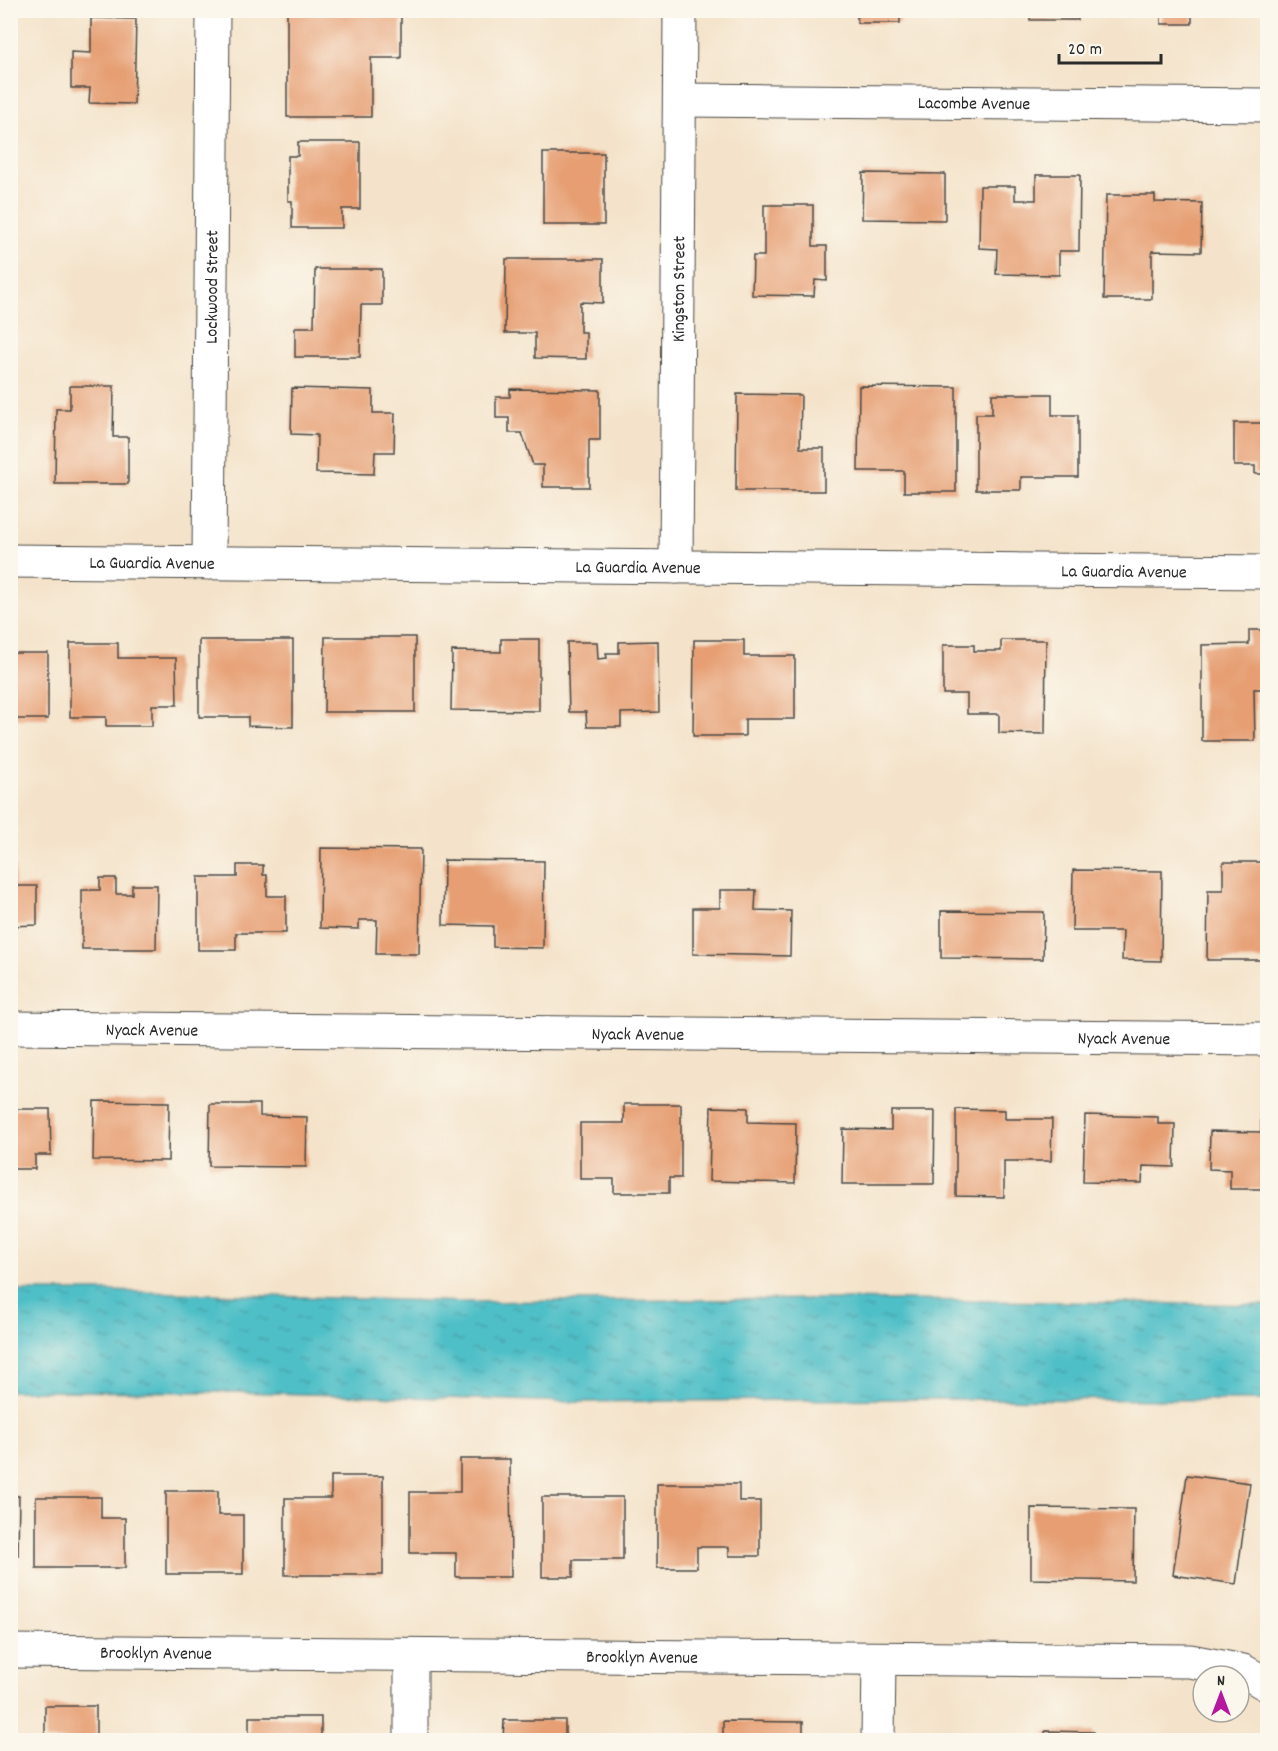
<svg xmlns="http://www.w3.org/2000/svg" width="1278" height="1751" viewBox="0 0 1278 1751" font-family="Dekko,sans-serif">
<defs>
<pattern id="water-ripples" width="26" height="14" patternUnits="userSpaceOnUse" patternTransform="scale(1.5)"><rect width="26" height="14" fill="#50bfc7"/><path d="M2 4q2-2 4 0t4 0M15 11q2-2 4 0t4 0" fill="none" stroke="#439ba2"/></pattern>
</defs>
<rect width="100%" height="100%" fill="#fbf7ec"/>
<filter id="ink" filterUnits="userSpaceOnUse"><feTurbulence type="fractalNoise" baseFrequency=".0167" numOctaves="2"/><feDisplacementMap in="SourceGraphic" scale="12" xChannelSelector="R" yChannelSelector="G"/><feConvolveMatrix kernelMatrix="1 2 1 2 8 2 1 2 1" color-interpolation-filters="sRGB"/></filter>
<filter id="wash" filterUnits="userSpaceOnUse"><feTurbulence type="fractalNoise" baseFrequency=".008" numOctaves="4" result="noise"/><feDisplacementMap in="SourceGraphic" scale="24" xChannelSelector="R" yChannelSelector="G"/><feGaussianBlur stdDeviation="1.35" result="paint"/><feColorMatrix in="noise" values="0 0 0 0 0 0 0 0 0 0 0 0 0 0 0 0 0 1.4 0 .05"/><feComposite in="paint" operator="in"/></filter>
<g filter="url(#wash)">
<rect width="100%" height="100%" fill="#f4e3ca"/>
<path fill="url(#water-ripples)" stroke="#3e7579" stroke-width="1.5" d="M11,1291H108L464,1302L825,1299L1267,1305V1400L899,1399L574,1402L234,1392L11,1391Z"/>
<g id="blocks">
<path fill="#e69e72" d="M287,10H401V58H371V117H287Z
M857,10H900V23H857Z
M1030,10H1078V20H1030Z
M1161,10H1192V24H1161Z
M91,18L136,19L134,104L89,103L90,88H71V52L91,53Z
M298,142H360V209H342V228H292V201H288V156H298Z
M543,153H604V225H543Z
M863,173L945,174V220L862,219Z
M1036,175H1080L1079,251H1059V275L996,274L997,249L979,248L980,186H1015V200H1036Z
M1106,195H1155V202L1202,203L1201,252L1152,251V299H1104Z
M764,205H813V246H827V281L815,280L814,296L752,295L753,256H764Z
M506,259H603V303L580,302V332H586V359L535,358V333H505Z
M315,269H382V305H361L360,357H295V327H314Z
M70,386H114L113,437H128V484H55L56,409H70Z
M859,386L956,387V492H904V471H858Z
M292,388L373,390V413H395L394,452H375L374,474L316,473L317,435L291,434Z
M510,389L600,390V440H589V487H543V465H533L522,433H509V418H496V397H510Z
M737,394L801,395L800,448H824V491H736Z
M992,394H1052V415H1078V477H1021V490H976V414H992Z
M1234,423H1268V474H1255V466H1234Z
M1249,630H1268V689H1254L1255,741H1202V645L1249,644Z
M325,637H415V712H324Z
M501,639H539V711L451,710L452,651L501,652Z
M199,640H293V727L248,726V717H199Z
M694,640H744V656H795V719H745V736H693Z
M1001,640H1046L1045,734L999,733V714H967V694H943V645H974V651H1001Z
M658,641L659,712L621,713V727H587L586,712H569L567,642H597L598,659L607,658L606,653H619V642Z
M70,643H118V658H176L177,705H152V726H106V717H70Z
M10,653H48V719H10Z
M321,848L421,849L419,954H376L377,920H359V929L320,928Z
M444,860L544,861L543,948L493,947V926L443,925Z
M1223,862H1268V960H1207L1208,890H1223Z
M237,865H263V875H267V896H286V933H236V950H198V877H237Z
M10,866H15V886H37V925L10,926Z
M1073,870L1162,871L1161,961L1122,960L1123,931H1072Z
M100,878H116V894H132V885H157L156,949H82V890H100Z
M720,890H756L755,910L791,911L790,956L693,954V908H720Z
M941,911L1044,912L1043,959L941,958Z
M94,1101L169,1102L168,1161L93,1160Z
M210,1104H260V1116L307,1117L306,1167L209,1166Z
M624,1104H681V1178H669V1193H614V1179H580V1123H624Z
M711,1107L748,1108V1122L796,1123L795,1183L709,1181Z
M10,1109H50L51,1155H35V1169H10Z
M956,1109L1005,1110V1119H1052L1051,1161H1004V1197L956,1196Z
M1261,1110H1268V1189H1230V1170L1209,1169L1210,1131L1261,1132Z
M891,1111H935L934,1184H842L843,1129L891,1130Z
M1085,1115L1158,1117V1124H1175L1174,1167L1143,1166L1142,1183L1083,1182Z
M460,1459H510L511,1577H456V1553H410V1492H460Z
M1187,1475L1250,1483L1236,1584L1173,1575Z
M331,1476H383V1575H285V1498H331Z
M657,1484H739V1501H760V1556H729V1547H697V1568H657Z
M166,1491H218V1515H243V1574H166Z
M10,1496H19L18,1556L10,1555Z
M36,1497H101V1518H125V1568H36Z
M542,1497H623V1560H573V1577H542Z
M1031,1508L1134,1509L1133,1581L1031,1579Z
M45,1706H96V1740H45Z
M249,1717H321V1740H249Z
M504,1720H565V1740H503Z
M723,1721L803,1722V1740H723Z
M1045,1731L1094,1732V1740H1045Z"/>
</g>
</g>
<g filter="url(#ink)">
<use href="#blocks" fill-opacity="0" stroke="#494743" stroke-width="1.5"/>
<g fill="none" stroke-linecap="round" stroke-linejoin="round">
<g stroke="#494743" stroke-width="35">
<g id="minor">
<path id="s1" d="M680,100L1268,105"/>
<path id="s2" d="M10,561L1268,572"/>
<path id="s3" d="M209,563L213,10"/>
<path id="s4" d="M676,567L680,10"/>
<path id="s5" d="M10,1028L1268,1039"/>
<path id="s6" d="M10,1651L1190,1661L1243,1671L1268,1685"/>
<path d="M411,1740V1655"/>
<path d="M878,1740L879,1659"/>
</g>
</g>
<use href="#minor" stroke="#fff" stroke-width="33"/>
</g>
</g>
<g text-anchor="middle" stroke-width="6" stroke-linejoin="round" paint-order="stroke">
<g font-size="18" fill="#2b2b2b" stroke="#fbf7ec">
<text dy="6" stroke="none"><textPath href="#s1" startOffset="294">Lacombe Avenue</textPath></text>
<text dy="6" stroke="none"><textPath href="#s3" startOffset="276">Lockwood Street</textPath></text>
<text dy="6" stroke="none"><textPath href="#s4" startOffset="278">Kingston Street</textPath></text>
<text dy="6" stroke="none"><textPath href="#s2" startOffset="142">La Guardia Avenue</textPath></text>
<text dy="6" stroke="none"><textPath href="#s2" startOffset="628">La Guardia Avenue</textPath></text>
<text dy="6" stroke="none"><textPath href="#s2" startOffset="1114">La Guardia Avenue</textPath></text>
<text dy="6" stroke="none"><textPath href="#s5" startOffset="142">Nyack Avenue</textPath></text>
<text dy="6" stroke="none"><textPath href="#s5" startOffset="628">Nyack Avenue</textPath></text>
<text dy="6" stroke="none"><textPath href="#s5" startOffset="1114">Nyack Avenue</textPath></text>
<text dy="6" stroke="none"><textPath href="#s6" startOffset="146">Brooklyn Avenue</textPath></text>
<text dy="6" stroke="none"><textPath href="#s6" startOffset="632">Brooklyn Avenue</textPath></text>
</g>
</g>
<rect width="1278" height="1751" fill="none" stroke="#fbf7ec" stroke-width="36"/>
<g transform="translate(1221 1694)"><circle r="28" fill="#fbf7ec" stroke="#a8a59f" stroke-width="1.5"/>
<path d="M0-4.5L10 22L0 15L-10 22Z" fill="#b5179e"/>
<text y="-9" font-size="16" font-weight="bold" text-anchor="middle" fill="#2b2b2b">N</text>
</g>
<path d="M1059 54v9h102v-9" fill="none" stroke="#2b2b2b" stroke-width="3"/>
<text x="1068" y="54" font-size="18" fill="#2b2b2b" stroke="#fbf7ec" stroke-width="4.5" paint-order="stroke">20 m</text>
</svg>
